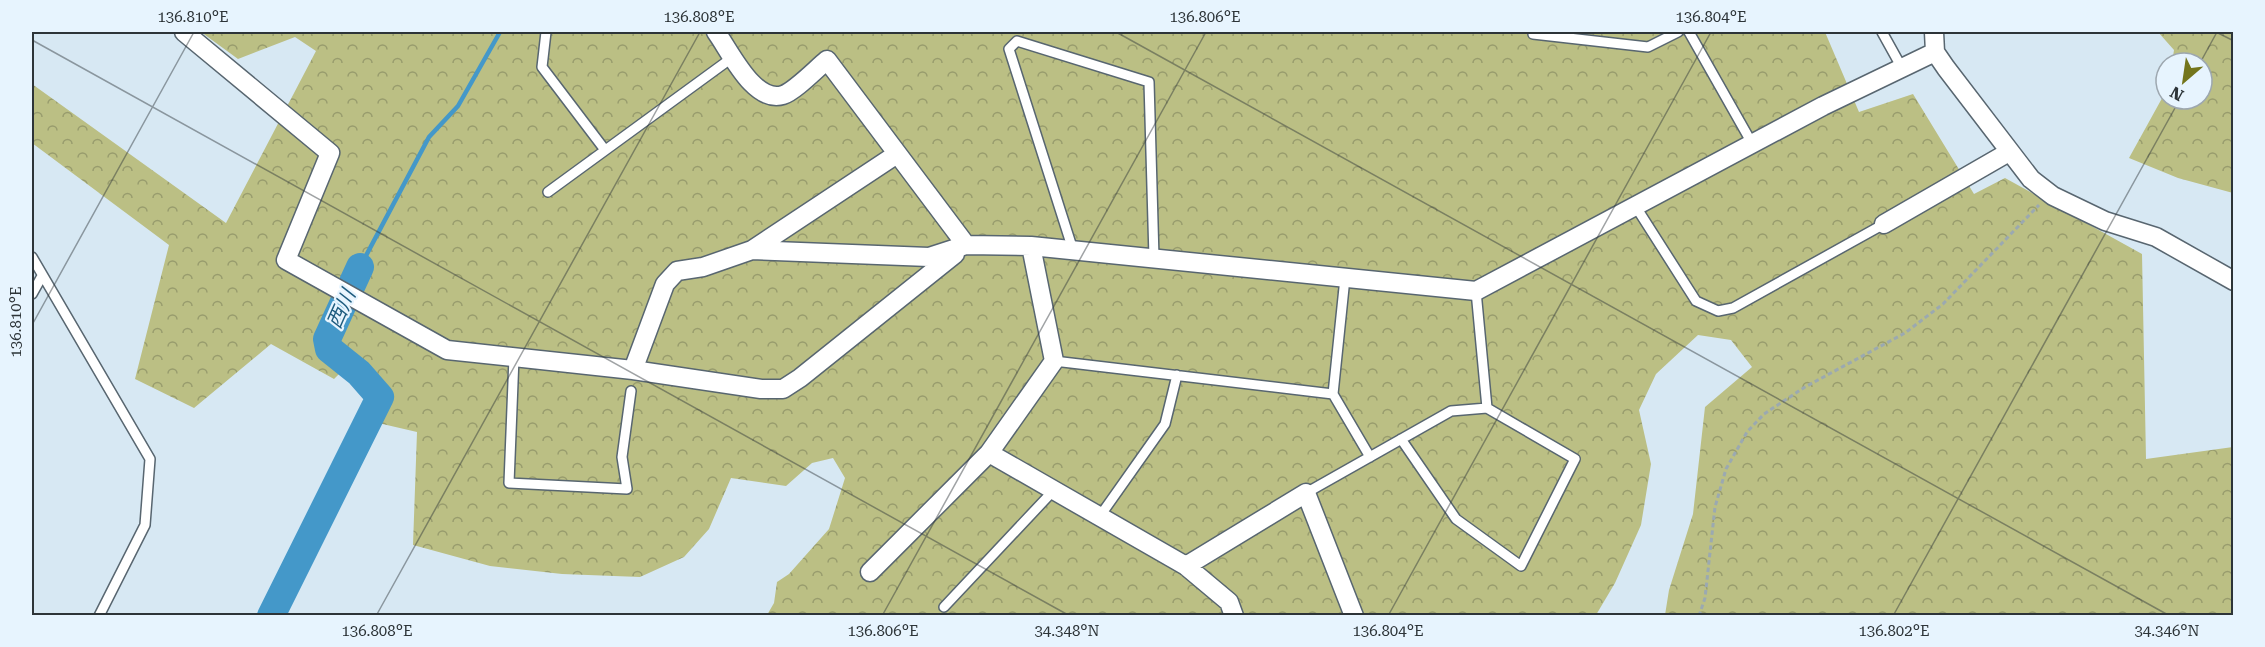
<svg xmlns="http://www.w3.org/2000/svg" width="2265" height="647" viewBox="0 0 2265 647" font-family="'Roboto Serif','Noto Sans JP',serif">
<defs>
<pattern id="forest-crowns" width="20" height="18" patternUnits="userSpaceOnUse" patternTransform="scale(1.5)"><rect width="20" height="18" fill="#bbbf84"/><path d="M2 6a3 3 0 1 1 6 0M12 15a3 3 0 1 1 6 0" fill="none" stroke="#989c6d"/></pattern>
</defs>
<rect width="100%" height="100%" fill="#d7e8f3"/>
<path fill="url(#forest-crowns)" d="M201,32H1825L1859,112L1913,94L1974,194L2005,178L2142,254L2146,459L2233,447V615H1665L1669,590L1693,514L1705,407L1752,367L1731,340L1698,335L1656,374L1639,410L1651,464L1641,525L1615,583L1596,615H767L774,603L777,582L789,574L829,529L845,478L833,458L812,463L786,486L731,478L709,529L684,557L640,577L562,574L490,566L413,545L417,432L361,419L373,397L344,369L334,379L271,344L194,408L135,379L169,245L32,143V84L226,223L316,51L295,37L238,59Z
M2158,32H2233V193L2178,178L2129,158L2166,91V99H2202V63H2172L2174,50Z"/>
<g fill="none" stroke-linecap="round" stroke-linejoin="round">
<path stroke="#4498c9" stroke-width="4.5" d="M360,267L429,137L458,106L500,32"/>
<path stroke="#4498c9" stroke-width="28" d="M271,616L380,397L359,373L329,349L327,339L360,267"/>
<g stroke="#586670" stroke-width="12">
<path id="lane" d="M546,32L542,67L605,150
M1533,32V34L1648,47L1678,32
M1689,32L1753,145
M1882,32L1902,68
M548,192L733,57
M1636,207L1696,301L1718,311L1733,308L1884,224
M1073,250L1009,49L1017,41L1149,82L1154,258
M32,257L150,459L145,525L99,616
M1345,278L1333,394L1370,457
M32,294L42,276
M514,357L509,483L627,489L622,457L631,391
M1054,361L1333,394
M1401,439L1456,519L1521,566L1575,459L1487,408
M1306,493L1451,411L1487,408L1476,291
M1100,516L1165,424L1177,375
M944,607L1054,490"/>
</g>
<g stroke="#586670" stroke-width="21">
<path id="street" d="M184,32L330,153L286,260L447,350L633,370L761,389H783L800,378L955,254
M716,32C730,51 754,104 783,95C795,91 816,69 827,60L966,245
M1934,32L1935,52L1946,68L2031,179L2053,196L2105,221L2156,237L2234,281
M1884,224L2009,152
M752,250L897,154
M633,370L665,284L677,271L703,267L752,250L929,257L966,245L1031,246L1476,291L1823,106L1935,52
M989,453L1186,566L1229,602L1234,616
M1186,566L1306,493L1354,616
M870,572L989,453L1054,361L1031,246"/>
</g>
<path stroke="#9ba9b1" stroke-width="3" stroke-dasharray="4.5 3" stroke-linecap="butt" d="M1699,616L1705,598L1715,507L1726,469L1747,432L1764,414L1805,387L1905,333L1943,304L2039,205"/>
<use href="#lane" stroke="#fff" stroke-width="9"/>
<use href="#street" stroke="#fff" stroke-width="18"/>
</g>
<path fill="none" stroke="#2d3438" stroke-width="1.5" stroke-opacity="0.45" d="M1116,32L2170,616M2216,32L2234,41M32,40L1070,616M2200,63L2217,32M32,325L194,32M376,616L700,32M882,616L1206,32M1388,616L1711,32M1893,616L2180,99"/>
<g text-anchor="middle" stroke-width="4.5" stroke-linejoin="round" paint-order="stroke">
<g font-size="20" font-style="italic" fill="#1f5c7f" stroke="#e7f4fe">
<text transform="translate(341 309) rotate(-66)" y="7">西川</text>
</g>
</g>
<rect width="2265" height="647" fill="none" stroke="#e7f4fe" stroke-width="66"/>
<g transform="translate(2184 81) rotate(209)"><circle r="28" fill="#e7f4fe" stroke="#9da7af" stroke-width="1.5"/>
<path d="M0-4.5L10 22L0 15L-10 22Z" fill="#73751c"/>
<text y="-9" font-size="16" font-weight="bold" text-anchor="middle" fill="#2d3438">N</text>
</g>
<rect x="33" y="33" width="2199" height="581" fill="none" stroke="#2d3438" stroke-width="2"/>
<g font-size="15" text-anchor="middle" fill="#2d3438">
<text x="193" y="22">136.810°E</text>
<text x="699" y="22">136.808°E</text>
<text x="1205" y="22">136.806°E</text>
<text x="1711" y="22">136.804°E</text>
<text transform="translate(16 322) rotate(-90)" y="5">136.810°E</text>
<text x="377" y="636">136.808°E</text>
<text x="883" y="636">136.806°E</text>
<text x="1067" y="636">34.348°N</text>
<text x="1388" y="636">136.804°E</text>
<text x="1894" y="636">136.802°E</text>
<text x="2167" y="636">34.346°N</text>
</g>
</svg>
